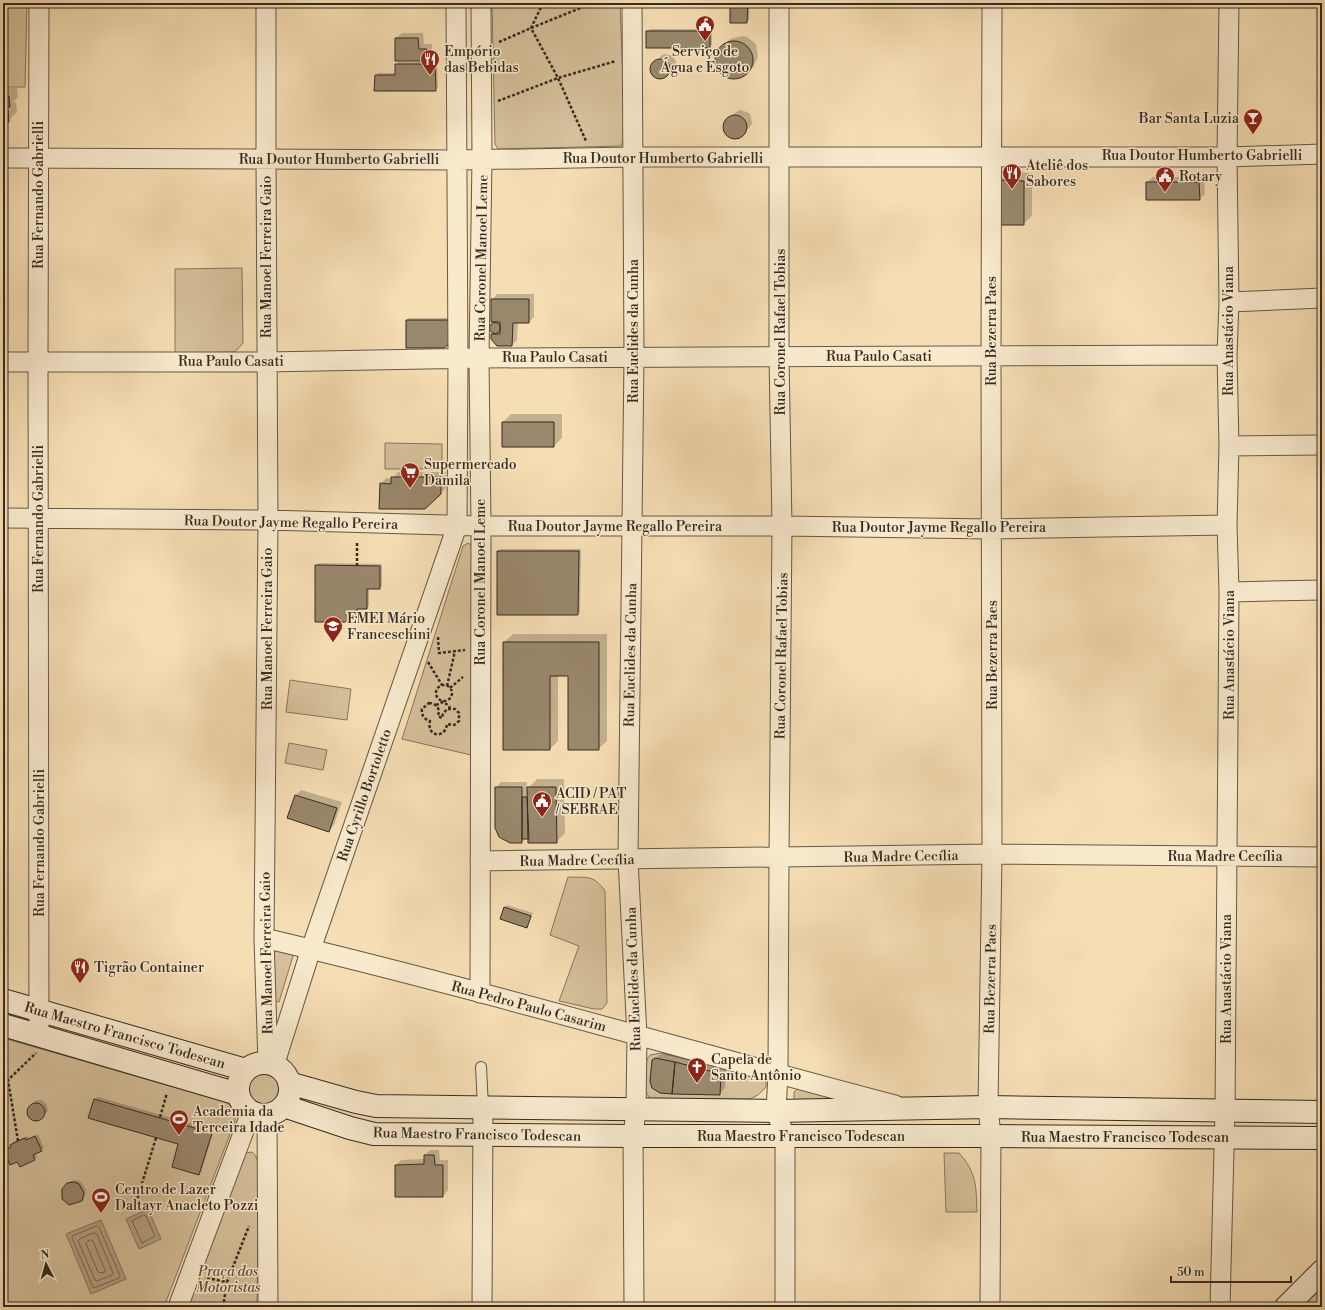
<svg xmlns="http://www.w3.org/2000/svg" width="1325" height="1310" viewBox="0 0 1325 1310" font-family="'Libre Bodoni',serif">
<rect width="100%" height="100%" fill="#f6deb4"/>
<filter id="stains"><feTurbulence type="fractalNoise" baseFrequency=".005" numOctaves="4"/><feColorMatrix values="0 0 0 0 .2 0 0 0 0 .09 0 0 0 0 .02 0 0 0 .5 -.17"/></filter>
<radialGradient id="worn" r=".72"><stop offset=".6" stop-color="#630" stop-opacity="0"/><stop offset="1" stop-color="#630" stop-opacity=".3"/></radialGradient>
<path fill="#d5c09b" stroke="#86765e" d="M3,3H27L25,87H3Z
M384,3H442V7H384Z
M492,3H620L625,136L621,146L498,149L495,144Z
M242,268L243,343L235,352L175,353V269Z
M385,443L442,444V469H385Z
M468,543L471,545L472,552L471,755L402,739L463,546Z
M290,680L351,689L347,720L286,712Z
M289,743L327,750L323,770L285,763Z
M568,877C587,878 593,874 605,891L607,1003L602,1009H594L559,1001L579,946L550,935Z
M277,947L291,950L293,956L279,1002L274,1001L273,951Z
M3,1038L229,1103L235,1111V1121L164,1307H3Z
M661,1053L766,1079V1087L758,1095L750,1099H651C641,1090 646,1071 647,1059L650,1055Z
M246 1089a18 18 0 1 1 36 0a18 18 0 1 1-36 0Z
M798,1088L839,1098V1102L794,1100V1092Z
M252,1152L255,1155L259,1163L257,1307H187L245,1153Z
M944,1153H959C977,1173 976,1186 977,1212H946Z
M1322,1280V1307H1294Z"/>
<path fill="#b5a182" stroke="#82725b" d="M148,1209L161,1239L139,1249L126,1219Z
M101,1220L126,1279L91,1294L66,1234Z"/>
<path fill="#0003" d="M714,3H750L749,20L747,22L731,5Z
M650,29H712V45L709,47L647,32Z
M402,33H423L424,44H432V54L426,60L396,38Z
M742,36L747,37L756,44L758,56L754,66L748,72L737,78H731L725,76L720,72L717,67L716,60L717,54L720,49L730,39Z
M665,54L673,56L676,62L675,68L661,78L655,77L651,72L652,65L662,55Z
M398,62H437L438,87L435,90L376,76L378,73H396V65Z
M3,88H17L18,97L12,103L16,102L17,112L8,121H3Z
M740,110L747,112L750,114L751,117L752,124L742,136L735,138H732L726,133L724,126L727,120L733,114Z
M1008,172L1032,173V216L1023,224L999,181Z
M1153,177H1204L1205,194L1199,199L1147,182Z
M497,294H534V317L529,322H518L517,340L512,345L492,334L493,333L490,329L491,326L495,321L492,300Z
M409,318H451V341L407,320Z
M511,414H562V438L554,446L503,422Z
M398,472H446V488L425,508L381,484L386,478L392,479Z
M501,549H581L580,612L578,614L498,551Z
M319,563L382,564V586L379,588H369V606L367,608H359V618L357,621L316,566Z
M513,634H607V741L598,749L569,675H558V741L550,749L504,642Z
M537,779H564L565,833L556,842L529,838H526L522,842H510L496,788L501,782H527V789Z
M301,790L342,802L334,825L329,831L288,818L296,795Z
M507,905L533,913L529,924L527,927L505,907Z
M665,1053L726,1068L725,1088L719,1094L653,1060L659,1055Z
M98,1097L214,1130L201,1172L198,1174L179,1144L90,1117L95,1099Z
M42,1100L47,1105L48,1111L40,1119L34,1120L28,1116V1109L35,1101Z
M38,1134L44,1148L35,1153L37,1157L35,1159L18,1161L5,1150L11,1146V1145L13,1142L28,1136L29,1139Z
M430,1150H439L440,1160H448V1190L443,1196L396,1165L401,1160L425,1159V1155Z
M77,1180L81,1182L86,1190L84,1198L82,1201L67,1184L70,1181Z"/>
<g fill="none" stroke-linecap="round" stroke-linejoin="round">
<path stroke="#766651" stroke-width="1" d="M144,1215L146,1216L155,1236L142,1243L132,1221Z
M97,1226L99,1227L120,1276L119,1278L94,1288L93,1287L72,1238L73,1236Z
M94,1233L97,1234L113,1273L112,1275L97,1281L95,1280L78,1241L80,1239Z
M91,1240L93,1241L105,1270V1272L101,1273L98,1272L86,1244L87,1242Z"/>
</g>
<path fill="#9a886d" stroke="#362b20" d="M713,3H748L747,23H730V6H713Z
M646,31H710V48H646Z
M395,38H418L419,49H427V61H395Z
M715 60a19 19 0 1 1 38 0a19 19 0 1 1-38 0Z
M650 69a10 10 0 1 1 20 0a10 10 0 1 1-20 0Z
M395,64H435L436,91H374L375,75H395Z
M3,96H9L10,107H3Z
M8,110L9,122H3V111Z
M723 127a12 12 0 1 1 24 0a12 12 0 1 1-24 0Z
M998,180L1024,181V225H998Z
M1146,182H1199L1200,200H1146Z
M491,299H529V323H513L512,346H497L491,339V334H500V322H491Z
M406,320H449V344L444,348H406Z
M489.5 328a5.5 5.5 0 1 1 11 0a5.5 5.5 0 1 1-11 0Z
M502,422H554V447H502Z
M391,477H441V494L425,509H379L380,483L391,484Z
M497,551H579L578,615H497Z
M315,565L380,566V589H367V609H357V622H315Z
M503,642H599V750H568V676H550V750H503Z
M495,787H522V843H510L499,837L495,828Z
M527,787H556L557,843H528Z
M295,795L337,808L329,832L287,818Z
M522,797H527L529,839H522Z
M504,907L531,916L527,928L500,919Z
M655,1058L675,1062L672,1094L660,1093L652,1088L651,1085L650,1081L652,1060Z
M675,1062L721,1074L720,1095L672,1094Z
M94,1099L212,1133L199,1175L172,1167L178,1144L88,1118Z
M27 1112a9 9 0 1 1 18 0a9 9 0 1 1-18 0Z
M35,1136L42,1151L33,1155L35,1160L20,1167L17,1162L10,1165L4,1150L11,1147L10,1145L18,1141L25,1138L26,1140Z
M424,1155H434L435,1165H443V1197H395V1165L424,1164Z
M74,1182L79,1184L84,1193L82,1201L69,1205L62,1199V1189L67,1183Z"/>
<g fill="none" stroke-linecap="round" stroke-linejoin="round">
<g stroke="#665845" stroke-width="12">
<path id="lane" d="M481,1067L483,1107"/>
</g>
<g stroke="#665845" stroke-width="21">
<path id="street" d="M39,3L38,362L39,1035
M266,3V159L268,520L264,938L268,1064
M632,3L634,357L628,859L637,1036L636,1110L633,1136L634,1307
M779,3V356L782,526L779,858L778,1074L776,1111L785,1137V1307
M3,158L457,160L633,157H1227L1322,154
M1229,302L1322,298
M3,362H267L479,358L1227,355
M1229,446L1322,445
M3,518L268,520L481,526H782L992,529L1227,525
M1229,592L1322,590
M480,861L992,854L1322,857
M264,938C476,988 685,1050 895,1105
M480,993L481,526L479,358L482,159L481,3
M274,1066L311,949L457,526L458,359L456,3
M267,1115L268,1307
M178,1307L251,1112
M482,1307L483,1107
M990,1307L991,1136L988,1107L992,854L991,355L992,3
M1220,1307L1225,1111L1229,592L1227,525L1229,446L1227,355L1229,302L1227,157L1229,3"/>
</g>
<g stroke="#362b20" stroke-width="24">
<path id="secondary" d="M3,1000L246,1070
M3,1025L238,1094
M238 1089a26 26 0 1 1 52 0a26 26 0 1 1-52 0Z
M289,1083L356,1102L376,1106L776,1111L988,1107L1322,1112
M284,1106L350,1128L374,1134L633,1136H991L1322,1138
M1286,1307L1322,1271"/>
</g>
<path stroke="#362b20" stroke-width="2.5" stroke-dasharray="3 2" stroke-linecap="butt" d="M543,3L531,28L558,78L586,141
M499,42L531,28L593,3
M498,101L558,78L616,61
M357,566V541
M438,637L439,653L465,650
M428,662L442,685
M436 693a8 8 0 1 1 16 0a8 8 0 1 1-16 0Z
M447,686L455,651
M450,688L463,677
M429,703C434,703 438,706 439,711L438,716L442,718L443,714L447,709H455L459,713V721L454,725L447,724C445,740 426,736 430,721C424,719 421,715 422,709Z
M436,705L443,702L448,705L450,708
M3,1084L8,1080
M160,1117L167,1093
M18,1141L8,1080L36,1053
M136,1203L156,1138
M207,1278L227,1282
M223,1307L227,1282L249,1226"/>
<use href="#lane" stroke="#f9eace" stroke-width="10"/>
<use href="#street" stroke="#f9eace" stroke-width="19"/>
<use href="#secondary" stroke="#f9eace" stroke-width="22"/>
</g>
<defs>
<g id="civic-pin" transform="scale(1)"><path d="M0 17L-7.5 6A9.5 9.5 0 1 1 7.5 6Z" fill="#8f2418" stroke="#f9eace"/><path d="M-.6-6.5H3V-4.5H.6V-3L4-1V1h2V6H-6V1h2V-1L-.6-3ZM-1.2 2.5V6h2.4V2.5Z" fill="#fff"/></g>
<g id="restaurant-pin" transform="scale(1)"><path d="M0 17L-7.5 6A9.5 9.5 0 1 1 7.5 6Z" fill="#8f2418" stroke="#f9eace"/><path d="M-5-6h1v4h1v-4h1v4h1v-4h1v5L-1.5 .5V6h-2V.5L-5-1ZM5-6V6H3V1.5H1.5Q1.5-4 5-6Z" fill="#fff"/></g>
<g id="bar-pin" transform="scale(1)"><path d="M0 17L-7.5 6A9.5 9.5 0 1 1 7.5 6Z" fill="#8f2418" stroke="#f9eace"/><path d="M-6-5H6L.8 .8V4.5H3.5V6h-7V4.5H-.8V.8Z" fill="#fff"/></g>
<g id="supermarket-pin" transform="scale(1)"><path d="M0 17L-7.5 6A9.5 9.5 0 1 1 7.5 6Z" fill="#8f2418" stroke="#f9eace"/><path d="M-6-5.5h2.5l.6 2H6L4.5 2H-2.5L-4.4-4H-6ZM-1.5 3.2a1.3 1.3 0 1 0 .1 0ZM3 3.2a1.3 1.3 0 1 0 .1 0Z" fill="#fff"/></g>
<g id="school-pin" transform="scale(1)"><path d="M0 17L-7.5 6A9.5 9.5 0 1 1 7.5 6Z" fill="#8f2418" stroke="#f9eace"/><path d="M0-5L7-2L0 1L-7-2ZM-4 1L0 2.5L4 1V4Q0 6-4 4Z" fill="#fff"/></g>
<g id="church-pin" transform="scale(1)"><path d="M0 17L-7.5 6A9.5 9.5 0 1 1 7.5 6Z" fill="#8f2418" stroke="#f9eace"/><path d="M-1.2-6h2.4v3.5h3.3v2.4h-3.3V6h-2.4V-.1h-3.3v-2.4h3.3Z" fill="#fff"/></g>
<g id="stadium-pin" transform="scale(1)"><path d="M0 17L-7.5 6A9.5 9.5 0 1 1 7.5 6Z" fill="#8f2418" stroke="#f9eace"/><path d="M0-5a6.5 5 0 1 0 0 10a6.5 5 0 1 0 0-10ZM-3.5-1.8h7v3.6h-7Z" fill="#fff"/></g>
</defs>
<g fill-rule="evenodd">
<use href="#civic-pin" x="705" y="25"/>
<use href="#restaurant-pin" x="430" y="59"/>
<use href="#bar-pin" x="1253" y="118"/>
<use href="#restaurant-pin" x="1012" y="173"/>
<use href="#civic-pin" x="1165" y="176"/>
<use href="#supermarket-pin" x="410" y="472"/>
<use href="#school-pin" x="333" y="626"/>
<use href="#civic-pin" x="542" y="801"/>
<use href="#restaurant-pin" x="80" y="967"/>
<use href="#church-pin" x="697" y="1067"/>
<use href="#stadium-pin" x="179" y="1119"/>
<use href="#stadium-pin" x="101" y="1197"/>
</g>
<g text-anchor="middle" stroke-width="3" stroke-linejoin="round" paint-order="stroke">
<g font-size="14" fill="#362b20" stroke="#f9eace" text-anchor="start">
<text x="444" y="56">Empório<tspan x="444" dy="16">das Bebidas</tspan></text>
<text x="705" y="56" text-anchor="middle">Serviço de<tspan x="705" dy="16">Água e Esgoto</tspan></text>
<text x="1239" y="123" text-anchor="end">Bar Santa Luzia</text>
<text x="1026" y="170">Ateliê dos<tspan x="1026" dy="16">Sabores</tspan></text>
<text x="1179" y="181">Rotary</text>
<text x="424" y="469">Supermercado<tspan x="424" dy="16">Damila</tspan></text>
<text x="347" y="623">EMEI Mário<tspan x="347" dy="16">Franceschini</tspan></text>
<text x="556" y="798">ACID / PAT<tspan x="556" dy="16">/ SEBRAE</tspan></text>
<text x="94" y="972">Tigrão Container</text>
<text x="711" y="1064">Capela de<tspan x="711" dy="16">Santo Antônio</tspan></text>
<text x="193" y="1116">Academia da<tspan x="193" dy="16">Terceira Idade</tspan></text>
<text x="115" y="1194">Centro de Lazer<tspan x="115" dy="16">Daltayr Anacleto Pozzi</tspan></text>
</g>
<g font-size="14" fill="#362b20" stroke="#f9eace">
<text x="1202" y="160">Rua Doutor Humberto Gabrielli</text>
<text x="663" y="163">Rua Doutor Humberto Gabrielli</text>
<text x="339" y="164">Rua Doutor Humberto Gabrielli</text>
<text transform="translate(38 195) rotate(-90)" y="5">Rua Fernando Gabrielli</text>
<text transform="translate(266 257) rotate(-90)" y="5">Rua Manoel Ferreira Gaio</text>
<text transform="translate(481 258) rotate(-89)" y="5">Rua Coronel Manoel Leme</text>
<text transform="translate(633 331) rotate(-90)" y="5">Rua Euclides da Cunha</text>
<text transform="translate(991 331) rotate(-90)" y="5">Rua Bezerra Paes</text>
<text transform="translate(1228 331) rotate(-90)" y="5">Rua Anastácio Viana</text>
<text transform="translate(780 332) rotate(-90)" y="5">Rua Coronel Rafael Tobias</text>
<text x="879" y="361">Rua Paulo Casati</text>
<text x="555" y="362">Rua Paulo Casati</text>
<text x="231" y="366">Rua Paulo Casati</text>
<text transform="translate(38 519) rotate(-90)" y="5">Rua Fernando Gabrielli</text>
<text transform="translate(291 522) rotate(1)" y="5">Rua Doutor Jayme Regallo Pereira</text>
<text x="615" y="531">Rua Doutor Jayme Regallo Pereira</text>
<text x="939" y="532">Rua Doutor Jayme Regallo Pereira</text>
<text transform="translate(480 582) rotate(-90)" y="5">Rua Coronel Manoel Leme</text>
<text transform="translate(267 629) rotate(-90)" y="5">Rua Manoel Ferreira Gaio</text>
<text transform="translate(630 655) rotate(-89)" y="5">Rua Euclides da Cunha</text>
<text transform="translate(992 655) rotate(-90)" y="5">Rua Bezerra Paes</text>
<text transform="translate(1229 655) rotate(-90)" y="5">Rua Anastácio Viana</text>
<text transform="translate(781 656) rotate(-89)" y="5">Rua Coronel Rafael Tobias</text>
<text transform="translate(364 795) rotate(-71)" y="5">Rua Cyrillo Bortoletto</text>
<text transform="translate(39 843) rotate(-90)" y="5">Rua Fernando Gabrielli</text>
<text transform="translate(901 856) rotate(-1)" y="5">Rua Madre Cecília</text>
<text x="1225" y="861">Rua Madre Cecília</text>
<text transform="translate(577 860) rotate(-1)" y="5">Rua Madre Cecília</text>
<text transform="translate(266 953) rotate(-91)" y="5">Rua Manoel Ferreira Gaio</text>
<text transform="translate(633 979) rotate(-92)" y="5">Rua Euclides da Cunha</text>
<text transform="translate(990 979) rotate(-89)" y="5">Rua Bezerra Paes</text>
<text transform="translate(1226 979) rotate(-90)" y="5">Rua Anastácio Viana</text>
<text transform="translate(529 1006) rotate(15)" y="5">Rua Pedro Paulo Casarim</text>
<text transform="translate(125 1035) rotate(16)" y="5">Rua Maestro Francisco Todescan</text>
<text transform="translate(477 1134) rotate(1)" y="5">Rua Maestro Francisco Todescan</text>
<text x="801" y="1141">Rua Maestro Francisco Todescan</text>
<text x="1125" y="1142">Rua Maestro Francisco Todescan</text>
</g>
<g font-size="14" font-style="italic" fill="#5e503f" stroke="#f9eace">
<text x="228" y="1276">Praça dos<tspan x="228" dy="16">Motoristas</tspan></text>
</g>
</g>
<rect width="1325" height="1310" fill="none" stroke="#f6deb4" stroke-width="16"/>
<rect x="4" y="4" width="1317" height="1302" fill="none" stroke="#362b20" stroke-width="2"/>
<rect x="8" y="8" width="1309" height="1294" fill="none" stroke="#362b20"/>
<g transform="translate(46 1264) rotate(354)" stroke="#f9eace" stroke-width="3" paint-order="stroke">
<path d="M0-3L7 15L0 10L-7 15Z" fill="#362b20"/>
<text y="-6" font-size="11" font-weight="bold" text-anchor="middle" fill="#362b20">N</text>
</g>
<path d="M1171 1276v6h120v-6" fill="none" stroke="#362b20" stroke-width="2"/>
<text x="1177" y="1276" font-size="12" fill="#362b20" stroke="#f9eace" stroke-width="3" paint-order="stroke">50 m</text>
<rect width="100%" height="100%" filter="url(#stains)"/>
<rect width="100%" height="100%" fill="url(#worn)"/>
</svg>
